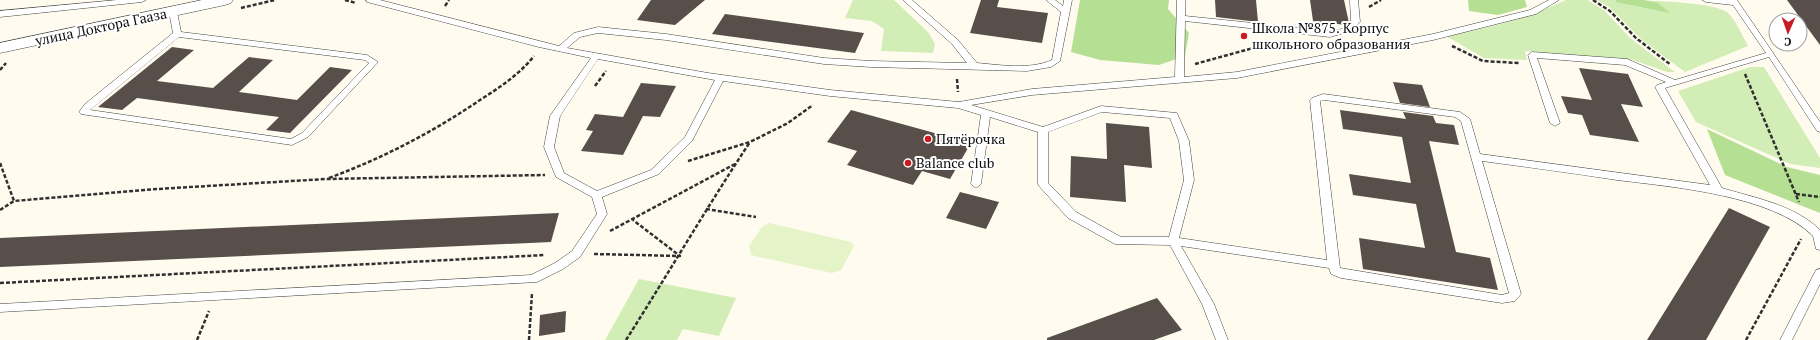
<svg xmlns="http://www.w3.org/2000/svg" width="1820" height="340" viewBox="0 0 1820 340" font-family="'PT Serif',serif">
<rect width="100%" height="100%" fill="#fffcef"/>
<path fill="#d2edb5" d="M853,0H894L928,32L935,44L933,53L881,51L884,29L872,21L845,18Z
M1566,0H1588L1605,11L1630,38L1675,72H1667L1633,60L1525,51L1527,60L1484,58L1446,36C1488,28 1527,19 1566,0Z
M1597,0C1625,0 1709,0 1727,12C1736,20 1742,35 1748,46L1685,72L1642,40L1609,7Z
M1750,67H1764L1820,158V168L1790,164L1696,122L1678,91Z
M639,279L736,298L719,336L683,329L677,340H605Z"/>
<path fill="#b5df93" d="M1080,0H1169L1168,9L1189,33L1185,56L1159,65L1100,60L1071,52Z
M1468,0H1525L1527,7L1498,15L1469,11Z
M1616,0H1644L1658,3L1670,13L1616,2Z
M1707,129L1787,167L1820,175V213L1725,175Z"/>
<path fill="#e4f3c8" d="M769,223L851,242L854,246L841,270L832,273L751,255L749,246L762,227Z"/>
<path fill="#584f4a" d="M651,0H705L675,25L637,20Z
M981,0H999L997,7L1048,13L1042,43L970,33Z
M1215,0H1256L1258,22L1216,17Z
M1310,0H1344L1349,23L1346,25L1313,21Z
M1787,0H1820V45Z
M725,14L864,33L855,53L712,34Z
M172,47L194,50L157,81L213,88L249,57L273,60L239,92L297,100L330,67L352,70L290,133L266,130L279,117L137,98L122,110L98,107Z
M1579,68L1628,74L1643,107L1621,104L1639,142L1590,135L1582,115L1568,113L1561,96L1592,100Z
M1393,82L1422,85L1430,107L1400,103Z
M641,83L676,86L660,117L643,116L623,155L581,151L593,131L586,130L595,114L623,117Z
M851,110L971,143L950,179L922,171L913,185L847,165L857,151L827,142Z
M1340,110L1406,119L1403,112L1433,116L1436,123L1454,125L1459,145L1429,141L1456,252L1490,258L1498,290L1363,269L1359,238L1425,248L1416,204L1353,195L1349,174L1411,183L1402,137L1343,129Z
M1106,123L1149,127L1152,168L1124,165L1126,202L1070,197L1071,156L1107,159Z
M960,192L999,202L986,229L946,218Z
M1729,208L1770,227L1706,340H1647Z
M559,213L551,242L0,267V238Z
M1157,298L1182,330L1154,340H1047V338Z
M566,311L565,332L539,336L540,315Z"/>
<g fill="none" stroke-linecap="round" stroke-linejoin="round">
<g stroke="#414141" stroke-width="1">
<path id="service" d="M117,0H146L142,2L0,17V11Z
M366,0H380L559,46L574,33L598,27L666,34L824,58L871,61L967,63L952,44L903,0H912L958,40L977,63C1001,65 1029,70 1052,60L1061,12L1046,0H1055L1063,6L1064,0H1072L1060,61L1051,67L1027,71L871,67L824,64L666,40L598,33L580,37L567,48L708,73L830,90L959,102L1032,89L1175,77L1177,0H1185V16L1330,31L1342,29L1351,23L1350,0H1358L1360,22L1351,31L1330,37L1185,21L1184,77L1237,72L1433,34L1530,10L1549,0H1559L1536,14L1433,40L1237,78L1032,95L971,105L1043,127L1101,106L1177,113L1189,141L1194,180L1179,238L1327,260L1310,100L1312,98L1323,94L1460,112L1470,119L1480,154L1710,185L1655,87L1657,85L1666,82L1625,65L1537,58L1560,123L1555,126L1550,123L1528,55L1532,52L1627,59L1675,80L1766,53L1733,5L1706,2L1702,0H1737L1820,122V132L1817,131L1769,57L1665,88L1722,188C1755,198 1795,205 1820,230V250L1816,249L1813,236C1772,195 1673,187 1617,180C1572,173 1527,167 1482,161L1521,294L1515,301L1502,303L1341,278L1331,274L1329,268L1181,246L1214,304L1228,340H1216L1202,304L1170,245L1115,244L1068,218L1039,186L1038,184V132L990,117L981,184L976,188L971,184L981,115L958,108L830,96L723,81L692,141L659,174L602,197L607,214L580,257L563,269L537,282L0,312V304L531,275L555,263L572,251L597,214L592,197L556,177L544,147L550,116L591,58L539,47L367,2ZM598,59L715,80L685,137L651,170L597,191L564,173L554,147L560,116ZM1324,100L1455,117L1461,121L1509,293L1502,295L1340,268L1320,101ZM1102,112L1170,118L1179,141L1184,180L1169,237H1121L1076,212L1048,183V132Z
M170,10H173L177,12L181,32L367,55L378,62L308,137L292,145L81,114L79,112L85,104L173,33L169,12ZM179,37L365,60L369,63L302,133L291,139L90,110Z
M1820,269V284L1792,340H1780L1816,270Z"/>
</g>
<g stroke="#414141" stroke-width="1">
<path id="minor" d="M202,0H233L231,3L225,5L0,53V43Z"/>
</g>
<path stroke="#303030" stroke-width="2.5" stroke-dasharray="4 2" stroke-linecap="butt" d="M345,0L356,3
M1593,0L1610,11L1636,38L1671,65
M445,6L449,0
M1369,7L1381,0
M241,8L275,0
M1452,46L1483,61L1519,63
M1195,64L1275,42
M0,70L6,63
M1745,74L1799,202
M957,79L958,92
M595,86L606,71
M688,161L750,142L788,123L813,105
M0,163L14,201L157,189L326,179L545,175
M329,178C383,158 433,132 480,100C500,87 519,75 534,56
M1796,194L1820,197
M706,209L756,217
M0,210L14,201
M610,231L735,164
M594,254L680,256L633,220
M0,283L545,255
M197,340L209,311
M529,340L532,293
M626,340C668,274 707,207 750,142
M1746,340L1801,239"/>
<use href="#service" fill="#fff" fill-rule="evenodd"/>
<use href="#minor" fill="#fff" fill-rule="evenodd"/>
</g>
<g fill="#ca1b22" stroke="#fff" stroke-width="1.5">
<circle cx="1244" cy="36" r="4"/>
<circle cx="928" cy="139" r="4"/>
<circle cx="908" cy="163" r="4"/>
</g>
<g text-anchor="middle" stroke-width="4" stroke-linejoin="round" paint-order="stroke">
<g font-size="14" fill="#0e0e0e" stroke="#fff">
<text transform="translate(101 27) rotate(-12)" y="5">улица Доктора Гааза</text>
</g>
<g font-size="14" fill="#0e0e0e" stroke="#fff" text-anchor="start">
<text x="1252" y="33">Школа №875. Корпус<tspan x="1252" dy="16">школьного образования</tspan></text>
<text x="936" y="144">Пятёрочка</text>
<text x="916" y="168">Balance club</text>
</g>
</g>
<g transform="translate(1788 32) rotate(182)"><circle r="19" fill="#ffffff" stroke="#9f9f9f"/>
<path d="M0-3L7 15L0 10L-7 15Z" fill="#ca1b22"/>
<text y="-6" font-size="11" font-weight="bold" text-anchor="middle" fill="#0e0e0e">С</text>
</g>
</svg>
